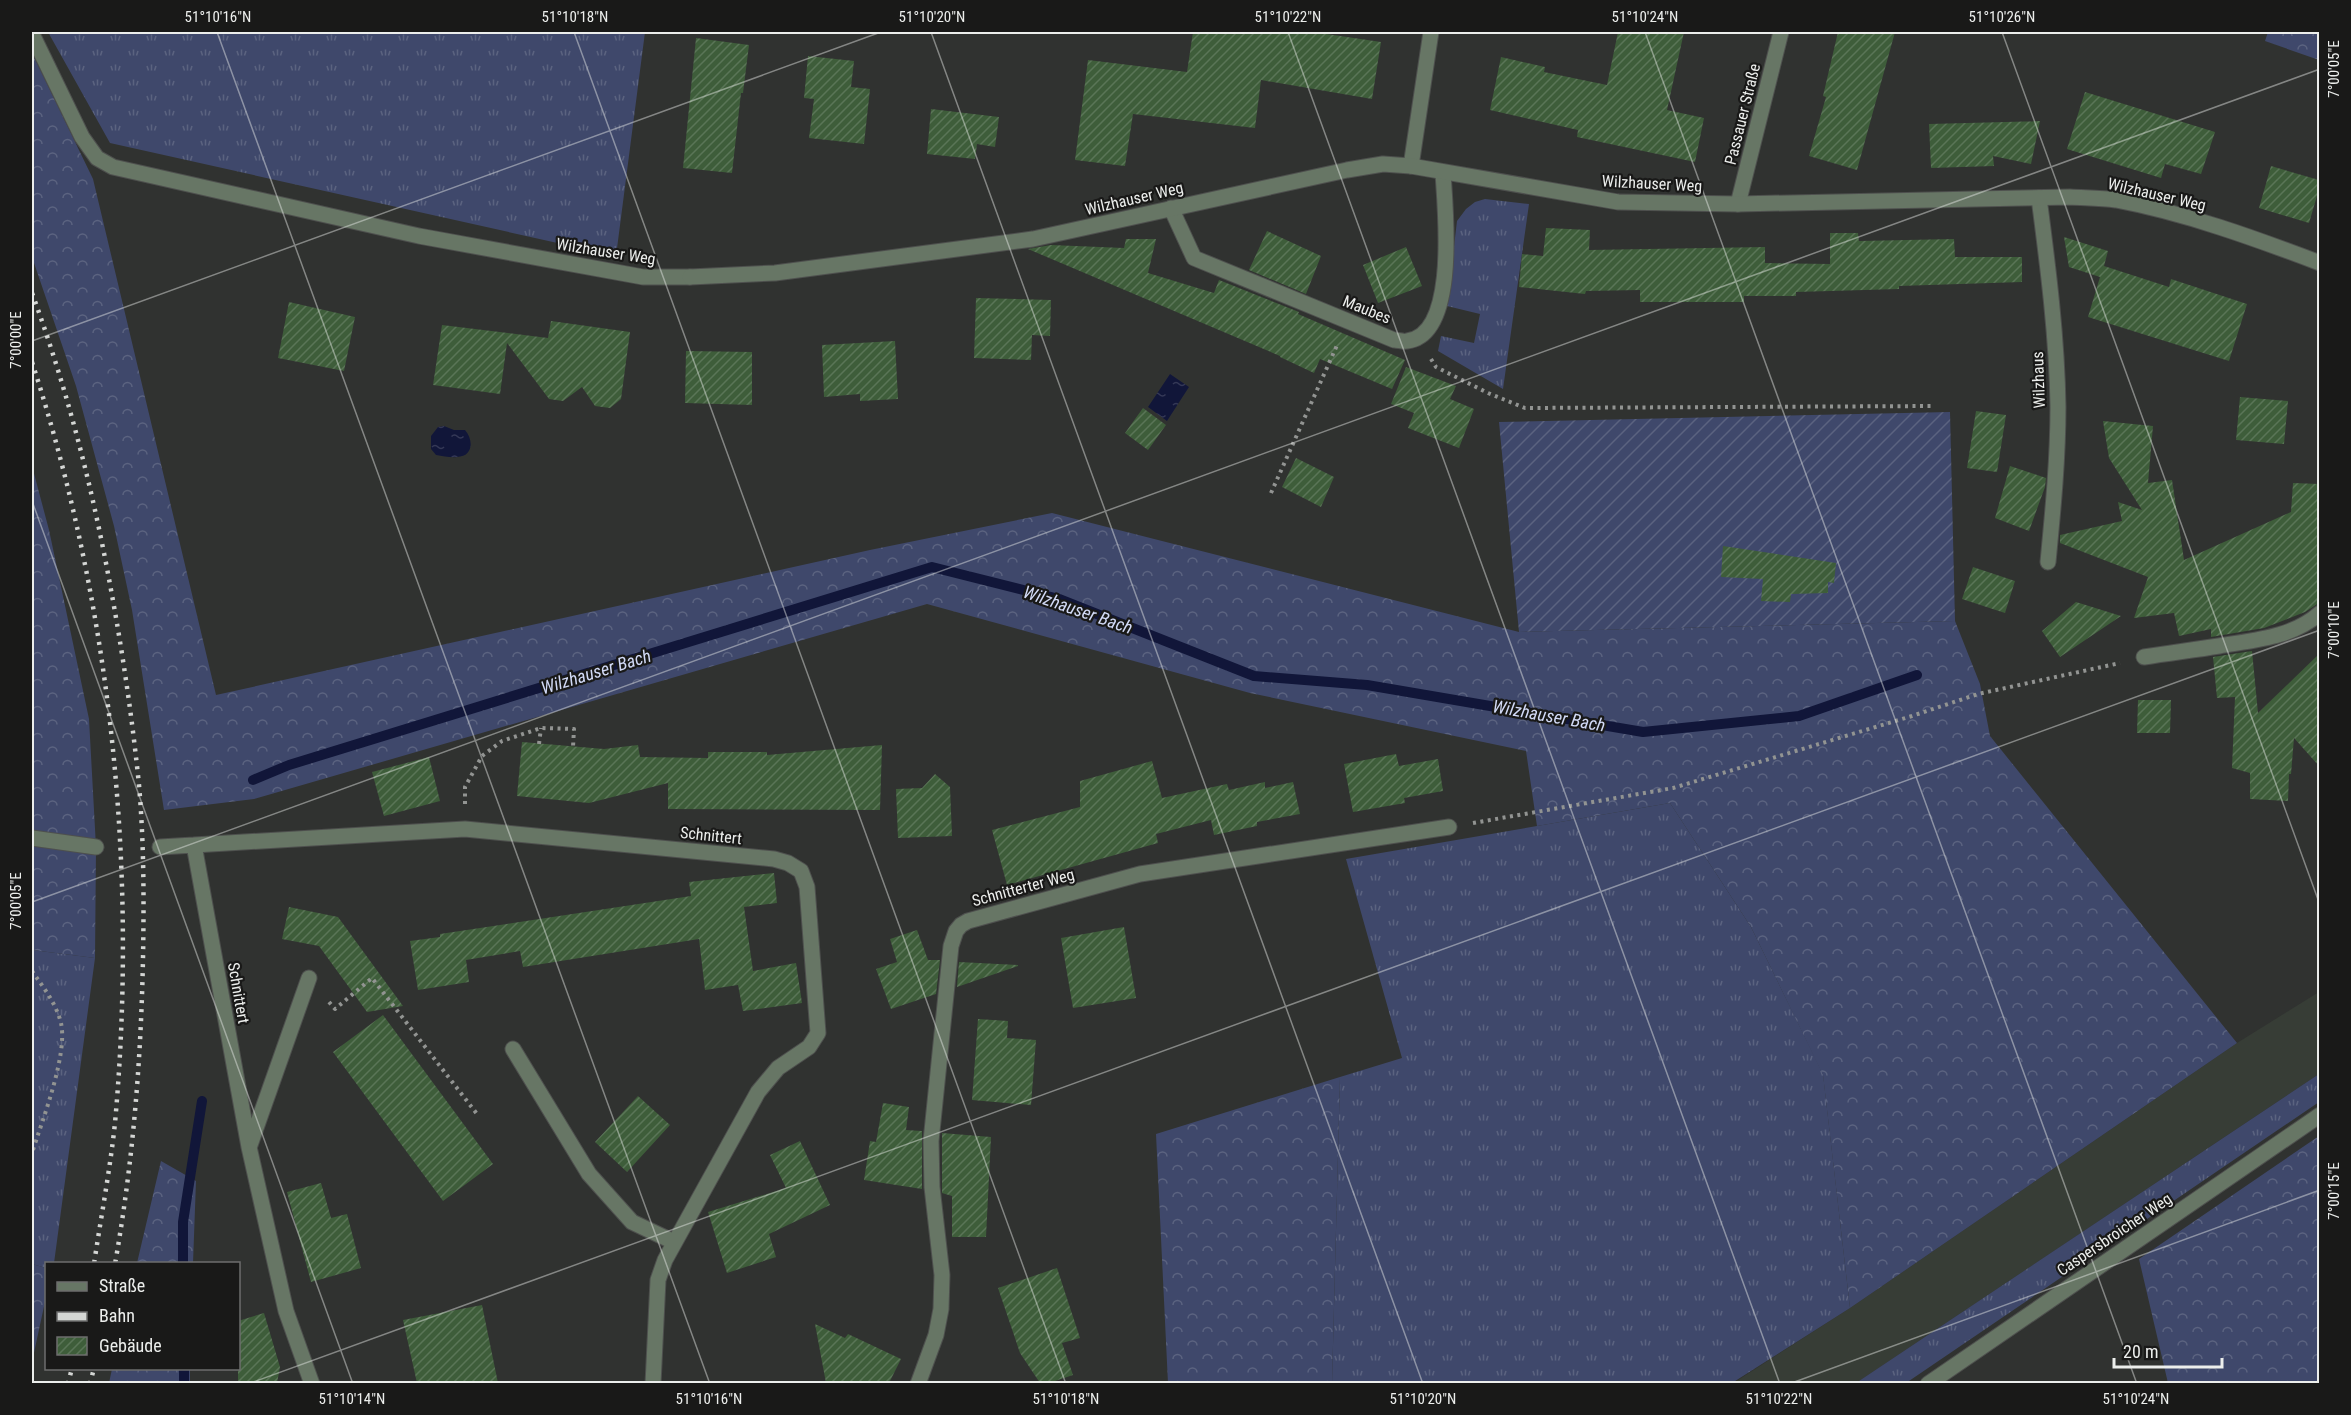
<svg xmlns="http://www.w3.org/2000/svg" width="2351" height="1415" viewBox="0 0 2351 1415" font-family="'Roboto Condensed',sans-serif">
<defs>
<pattern id="grass-tufts" width="24" height="20" patternUnits="userSpaceOnUse" patternTransform="scale(1.5)"><rect width="24" height="20" fill="#3f486b"/><path d="M3 7l-1-3M5 7V3M7 7l1-3M15 17l-1-3M17 17v-4M19 17l1-3" fill="none" stroke="#5b6380"/></pattern>
<pattern id="forest-crowns" width="20" height="18" patternUnits="userSpaceOnUse" patternTransform="scale(1.5)"><rect width="20" height="18" fill="#3f486b"/><path d="M2 6a3 3 0 1 1 6 0M12 15a3 3 0 1 1 6 0" fill="none" stroke="#5b6380"/></pattern>
<pattern id="garden-furrows" width="10" height="10" patternUnits="userSpaceOnUse" patternTransform="scale(1.5)"><rect width="10" height="10" fill="#3f486b"/><path d="M-1 1l2-2M0 10L10 0M9 11l2-2" fill="none" stroke="#5b6380"/></pattern>
<pattern id="water-ripples" width="26" height="14" patternUnits="userSpaceOnUse" patternTransform="scale(1.5)"><rect width="26" height="14" fill="#111639"/><path d="M2 4q2-2 4 0t4 0M15 11q2-2 4 0t4 0" fill="none" stroke="#343856"/></pattern>
<pattern id="building-hatch" width="6" height="6" patternUnits="userSpaceOnUse" patternTransform="scale(1.5)"><rect width="6" height="6" fill="#3e5d3a"/><path d="M-1 1l2-2M0 6l6-6M5 7l2-2" fill="none" stroke="#5a7557"/></pattern>
</defs>
<rect width="100%" height="100%" fill="#303230"/>
<path fill="#373d36" d="M2319,992V1074L1856,1383L1732,1384L1850,1308L2237,1043Z"/>
<path fill="url(#grass-tufts)" d="M48,32H645L616,256L110,143Z
M1485,199L1529,204L1503,389L1438,351L1441,336L1474,343L1480,314L1447,306L1457,221L1466,209L1475,202Z
M1670,803L1751,927L1823,1074L1850,1308L1732,1383L1332,1384L1340,1077L1402,1058L1346,859Z
M32,950L95,958L54,1263L46,1264V1268L32,1264Z
M2319,1074V1102L1906,1383H1856Z"/>
<path fill="url(#forest-crowns)" d="M2268,32H2319V60L2265,41Z
M32,53L93,179L216,695L870,550L1052,513L1519,632L1955,621L1980,684L1990,736L2237,1043L1850,1308L1823,1075L1751,927L1670,803L1537,826L1526,751L1250,693L927,604L254,799L164,810L132,610L114,526L76,386L32,257Z
M32,466L49,530L89,719L96,847L95,958L32,950Z
M1340,1077L1332,1383H1168L1156,1134Z
M2319,1136V1383H2168L2139,1259Z
M161,1161L196,1181L193,1263H137Z
M32,1264L46,1268V1297L32,1362Z
M112,1369H190V1383H109Z"/>
<path fill="url(#garden-furrows)" d="M1950,412L1955,621L1519,632L1499,422Z"/>
<path fill="url(#water-ripples)" d="M1170,374L1189,387L1167,421L1148,407Z
M444,426L454,430H465C474,440 473,457 457,457C451,458 443,456 436,455L431,449V436L438,427Z"/>
<g fill="none" stroke-linecap="round" stroke-linejoin="round">
<path stroke="#111639" stroke-width="10" d="M253,780L289,765L932,567L1059,599L1254,676L1367,685L1643,732L1799,716L1917,675
M183,1264V1222L202,1101
M184,1368V1384"/>
</g>
<path fill="url(#building-hatch)" d="M1193,32H1313L1381,42L1372,99L1261,80L1255,128L1133,114L1125,166L1075,160L1088,60L1187,72Z
M1618,32H1684L1667,110L1704,118L1695,162L1577,137L1578,130L1490,110L1501,57L1545,67L1544,72L1607,85Z
M1838,32H1895L1857,170L1809,156L1826,97L1823,96Z
M696,38L749,45L743,93H741L732,173L683,168Z
M808,56L854,61L851,87L870,89L864,144L809,138L814,99L804,98Z
M2085,92L2215,132L2201,174L2165,164L2161,178L2067,149Z
M931,109L999,117L995,147L977,144L975,159L927,154Z
M2040,121L2031,164L1993,156L1994,166L1931,168L1929,124Z
M2271,166L2319,180V189L2309,223L2259,208Z
M1546,228L1590,230L1589,250L1765,247V263L1830,264V233H1858L1859,241L1954,239L1955,257H2022V282L1899,286V289L1796,292V296H1744V302H1640V290L1586,291L1585,294L1519,287L1522,254L1543,256Z
M1267,231L1321,256L1306,294L1249,270Z
M2064,237L2108,251L2104,266L2169,287L2171,279L2247,304L2229,361L2088,317L2100,277L2069,267Z
M1126,239H1156L1148,273L1214,293L1219,280L1299,312L1298,314L1405,360L1392,389L1320,359L1314,373L1280,357V356L1028,249L1051,245L1124,248Z
M1406,247L1422,286L1378,303L1363,265Z
M976,298L1051,300L1050,336L1032,335L1031,360L974,358Z
M289,302L355,317L344,371L278,358Z
M551,321L630,332L621,399L610,408L595,406L582,387L563,401L549,399L507,343L500,394L433,385L442,325L548,338Z
M895,341L898,399L860,401V394L824,397L822,345Z
M686,351L752,352V405L685,403Z
M1406,367L1456,386L1450,399L1474,409L1459,448L1408,428L1414,413L1391,404Z
M2240,397L2288,401L2284,444L2236,440Z
M1143,408L1166,425L1148,450L1125,433Z
M1976,411L2006,415L1997,472L1967,468Z
M2103,421L2153,426L2148,483L2172,480L2184,560L2291,512L2293,483L2319,484V603L2305,612L2264,628L2211,637V629L2179,636L2174,613L2134,618L2148,577L2060,543V535L2122,521L2118,502L2142,510L2109,458Z
M1296,458L1334,477L1321,507L1282,487Z
M2010,466L2046,478L2045,487L2029,531L1995,518Z
M1723,546L1836,563L1834,583L1828,582V593L1791,594L1790,602L1761,601L1763,579L1721,577Z
M1973,567L2015,581L2005,613L1962,599Z
M2076,602L2121,616L2060,657L2042,631Z
M2252,651L2258,713L2319,654V766L2294,738L2291,774H2289L2288,801L2250,799V773L2232,768L2235,697L2217,698L2213,657Z
M2138,700H2171L2170,733H2137Z
M522,742L604,749L638,745L640,757L708,758V752H767V755L882,745L880,810L668,809V783L589,803L517,796Z
M1396,754L1399,766L1438,759L1443,791L1404,798L1405,803L1353,812L1344,764Z
M429,757L440,801L384,816L372,772Z
M1152,761L1162,798L1227,784L1229,790L1265,782V788L1293,782L1300,814L1257,822V826L1214,835L1211,820L1156,834L1158,843L1007,885L992,830L1080,807V781Z
M935,774L950,787L952,836L898,838L896,789L922,788Z
M774,873L777,903L744,907L753,971L796,963L802,1003L743,1011L738,985L705,990L699,939L523,967L520,951L466,960L469,982L418,990L410,941L440,937V934L691,896L689,882Z
M289,907L338,917L403,1006L367,1012L319,946L282,939Z
M1124,927L1136,998L1073,1008L1061,938Z
M917,930L928,960H940L936,994L891,1009L876,969L897,962L890,939Z
M959,962L1018,965V966L957,987Z
M383,1015L493,1164L443,1201L333,1052Z
M978,1019L1008,1021L1007,1038L1036,1040L1031,1105L972,1100Z
M638,1096L670,1125L627,1172L595,1142Z
M883,1103L909,1107L906,1130L922,1131V1189L864,1180L870,1141L876,1142Z
M942,1133L991,1137L986,1237H952V1196L942,1193Z
M800,1141L830,1205L769,1234L776,1257L727,1273L708,1212L786,1188L770,1155Z
M321,1183L331,1218L347,1214L361,1268L311,1282L287,1192Z
M1057,1268L1080,1338L1062,1343L1073,1375L1049,1383H1040L1020,1353L998,1288Z
M482,1305L498,1383H417L403,1320Z
M264,1313L280,1367L277,1383H238V1321Z
M815,1324L845,1338L848,1334L901,1359L889,1383H826Z"/>
<g fill="none" stroke-linecap="round" stroke-linejoin="round">
<g stroke="#4e504e" stroke-width="17">
<path id="lane" d="M32,34L82,137L97,158L113,167L419,236L643,277H690
M1411,166L1431,32
M2039,198C2048,267 2057,337 2058,407C2058,459 2053,510 2048,562
M1738,204L1781,32
M1171,208L1194,258L1394,340C1398,340 1404,342 1407,341C1459,335 1445,208 1443,173
M2144,657C2169,653 2194,650 2219,646C2254,640 2292,638 2320,613
M32,838L96,847
M194,845L465,829L774,859L788,863L801,871L807,887L818,1033L809,1047L778,1068L758,1092L665,1260L658,1280L653,1384
M160,847L194,845L249,1147L286,1311L312,1384
M513,1049L589,1174L632,1222L674,1242
M250,1145L309,978
M918,1384L936,1335L941,1309L942,1275L932,1187L931,1141L951,946L956,931L961,925L968,921L1140,874L1449,827"/>
</g>
<g stroke="#4e504e" stroke-width="17">
<path id="street" d="M690,277L775,273L1033,239L1347,170L1383,164L1411,166L1618,202L1738,204L2070,197C2085,198 2101,198 2116,200C2185,213 2254,238 2320,263
M1928,1384L2320,1115"/>
</g>
<path stroke="#929492" stroke-width="4" stroke-dasharray="3 4.5" stroke-linecap="butt" d="M1431,359L1436,367L1488,393L1525,408L1934,406
M1271,493L1338,343
M539,744L541,728
M465,804V787L482,756L502,741L541,728L574,729L573,747
M1473,823L1673,788L1912,716L1978,694L2120,663
M32,971C43,987 56,1003 61,1023C68,1055 42,1121 32,1153
M329,1002L335,1009L372,978L477,1114"/>
<use href="#lane" stroke="#677665" stroke-width="15"/>
<use href="#street" stroke="#677665" stroke-width="15"/>
<path stroke="#d4d6d4" stroke-width="4.5" stroke-dasharray="3 6" stroke-linecap="butt" d="M32,293C66,386 91,482 109,579C122,648 132,716 139,785C144,843 144,901 143,958C141,1061 133,1162 115,1264
M32,362C111,606 138,867 115,1123C110,1170 101,1217 94,1264
M68,1384L72,1368
M90,1384L94,1368"/>
</g>
<path fill="none" stroke="#eceeec" stroke-width="1.5" stroke-opacity="0.45" d="M217,32L710,1384M574,32L1066,1384M931,32L1423,1384M1288,32L1780,1384M1645,32L2137,1384M2002,32L2320,905M32,341L881,32M32,501L353,1384M32,902L2320,69M248,1384L2320,630M1789,1384L2320,1190"/>
<g text-anchor="middle" stroke-width="4.5" stroke-linejoin="round" paint-order="stroke">
<g font-size="16" fill="#eceeec" stroke="#191918">
<text transform="translate(1742 114) rotate(-76)" y="6">Passauer Straße</text>
<text transform="translate(1652 183) rotate(3)" y="6">Wilzhauser Weg</text>
<text transform="translate(2157 194) rotate(13)" y="6">Wilzhauser Weg</text>
<text transform="translate(1134 198) rotate(-13)" y="6">Wilzhauser Weg</text>
<text transform="translate(606 251) rotate(9)" y="6">Wilzhauser Weg</text>
<text transform="translate(1367 309) rotate(22)" y="6">Maubes</text>
<text transform="translate(2038 380) rotate(-92)" y="6">Wilzhaus</text>
<text transform="translate(711 835) rotate(6)" y="6">Schnittert</text>
<text transform="translate(1023 887) rotate(-15)" y="6">Schnitterter Weg</text>
<text transform="translate(239 993) rotate(80)" y="6">Schnittert</text>
<text transform="translate(2114 1234) rotate(-34)" y="6">Caspersbroicher Weg</text>
</g>
<g font-size="18" font-style="italic" fill="#d2daf6" stroke="#191918">
<text transform="translate(1078 610) rotate(19)" y="6">Wilzhauser Bach</text>
<text transform="translate(596 672) rotate(-17)" y="6">Wilzhauser Bach</text>
<text transform="translate(1549 716) rotate(10)" y="6">Wilzhauser Bach</text>
</g>
</g>
<rect width="2351" height="1415" fill="none" stroke="#191918" stroke-width="66"/>
<rect x="45" y="1262" width="195" height="108" fill="#191918" stroke="#6d6e6d" stroke-width="1.5"/>
<rect x="57" y="1282" width="30" height="9" fill="#677665" stroke="#6d6e6d" stroke-width="1.5"/>
<text x="99" y="1292" font-size="18" fill="#eceeec">Straße</text>
<rect x="57" y="1312" width="30" height="9" fill="#d4d6d4" stroke="#6d6e6d" stroke-width="1.5"/>
<text x="99" y="1322" font-size="18" fill="#eceeec">Bahn</text>
<rect x="57" y="1337" width="30" height="18" fill="url(#building-hatch)" stroke="#6d6e6d" stroke-width="1.5"/>
<text x="99" y="1352" font-size="18" fill="#eceeec">Gebäude</text>
<path d="M2114 1358v9h108v-9" fill="none" stroke="#eceeec" stroke-width="3"/>
<text x="2123" y="1358" font-size="18" fill="#eceeec" stroke="#191918" stroke-width="4.5" paint-order="stroke">20 m</text>
<rect x="33" y="33" width="2285" height="1349" fill="none" stroke="#eceeec" stroke-width="2"/>
<g font-size="15" text-anchor="middle" fill="#eceeec">
<text x="218" y="22">51°10'16"N</text>
<text x="575" y="22">51°10'18"N</text>
<text x="932" y="22">51°10'20"N</text>
<text x="1288" y="22">51°10'22"N</text>
<text x="1645" y="22">51°10'24"N</text>
<text x="2002" y="22">51°10'26"N</text>
<text transform="translate(2334 69) rotate(-90)" y="5">7°00'05"E</text>
<text transform="translate(16 340) rotate(-90)" y="5">7°00'00"E</text>
<text transform="translate(2334 630) rotate(-90)" y="5">7°00'10"E</text>
<text transform="translate(16 901) rotate(-90)" y="5">7°00'05"E</text>
<text transform="translate(2334 1191) rotate(-90)" y="5">7°00'15"E</text>
<text x="352" y="1404">51°10'14"N</text>
<text x="709" y="1404">51°10'16"N</text>
<text x="1066" y="1404">51°10'18"N</text>
<text x="1423" y="1404">51°10'20"N</text>
<text x="1779" y="1404">51°10'22"N</text>
<text x="2136" y="1404">51°10'24"N</text>
</g>
</svg>
